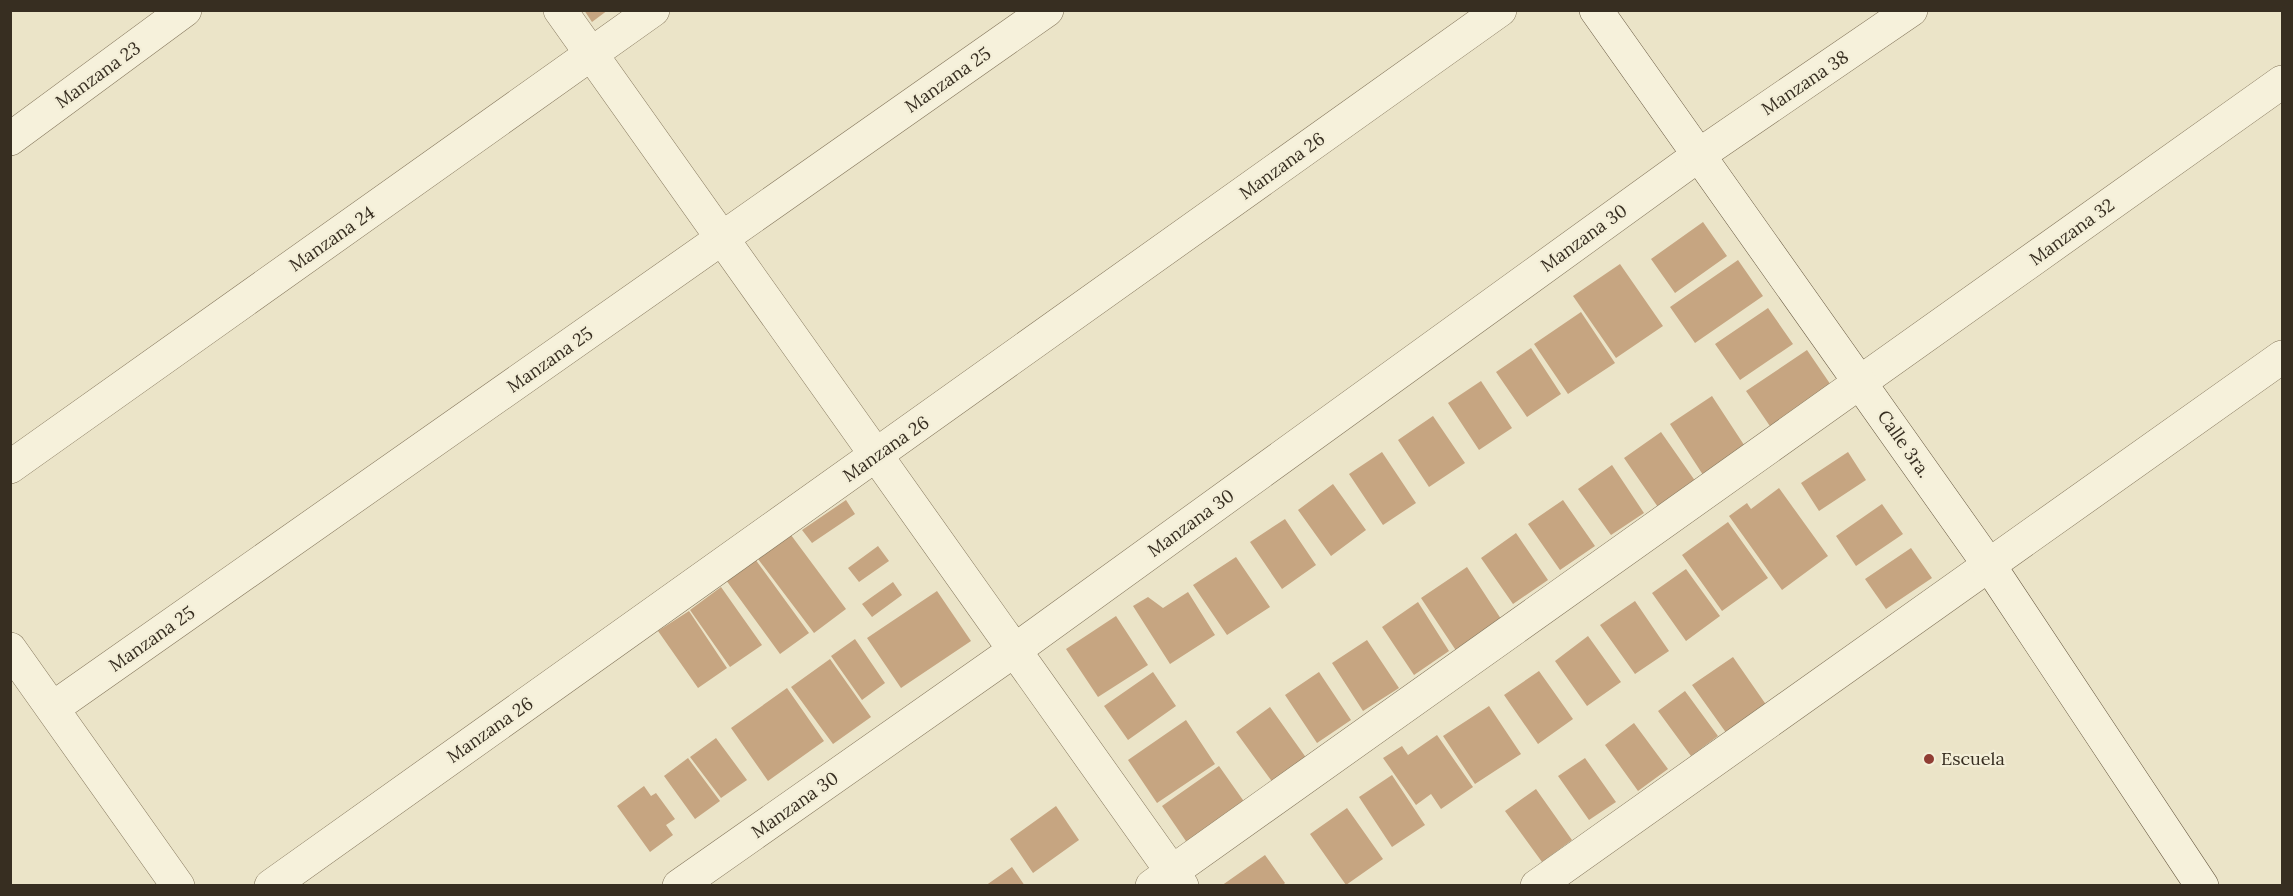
<svg xmlns="http://www.w3.org/2000/svg" width="2293" height="896" viewBox="0 0 2293 896" font-family="Lora,serif">
<rect width="100%" height="100%" fill="#ebe4c8"/>
<path fill="#c6a581" d="M584,10H608L592,22Z
M1703,222L1727,256L1675,293L1651,259Z
M1738,260L1763,296L1695,343L1670,307Z
M1620,264L1663,326L1616,358L1573,296Z
M1768,308L1793,344L1740,380L1715,344Z
M1581,312L1615,363L1568,394L1534,344Z
M1531,348L1561,394L1527,417L1496,372Z
M1807,350L1837,394L1776,435L1746,391Z
M1481,381L1512,428L1479,450L1448,403Z
M1712,396L1748,451L1705,478L1670,424Z
M1433,416L1465,463L1429,487L1398,440Z
M1661,432L1698,485L1660,510L1624,458Z
M1382,452L1416,503L1383,525L1349,474Z
M1848,452L1866,480L1819,511L1801,483Z
M1612,465L1644,513L1611,535L1578,489Z
M1333,484L1366,530L1331,556L1298,510Z
M1779,488L1828,556L1782,590L1729,516L1747,503L1751,509Z
M846,500L855,514L812,543L802,530Z
M1563,500L1595,546L1560,570L1528,524Z
M1882,504L1903,534L1856,566L1836,536Z
M1285,519L1316,565L1282,589L1250,542Z
M1728,522L1768,578L1722,611L1682,555Z
M1516,533L1548,580L1513,604L1481,558Z
M791,535L846,609L814,633L758,559Z
M878,546L889,561L859,582L848,568Z
M1911,548L1932,578L1886,609L1865,579Z
M1236,557L1270,607L1227,635L1193,585Z
M755,559L809,633L780,654L726,580Z
M1467,567L1505,625L1459,655L1421,598Z
M1686,569L1720,616L1686,641L1652,593Z
M893,582L902,595L872,617L862,604Z
M721,587L762,645L730,667L690,610Z
M937,591L971,641L901,688L867,638Z
M1188,592L1215,635L1170,664L1133,606L1148,597L1163,608Z
M1635,601L1669,651L1635,674L1600,625Z
M1418,602L1449,651L1414,675L1382,627Z
M689,611L727,668L698,688L658,631Z
M1116,616L1148,665L1098,697L1066,649Z
M1588,636L1621,682L1587,706L1555,661Z
M855,639L885,683L862,700L831,656Z
M1367,640L1399,688L1363,711L1332,663Z
M1733,657L1767,706L1727,734L1692,685Z
M830,659L871,717L833,744L791,687Z
M1539,671L1573,719L1538,744L1504,695Z
M1153,672L1176,706L1128,740L1104,706Z
M1319,672L1351,720L1317,743L1285,695Z
M787,688L824,741L768,781L731,728Z
M1685,691L1718,736L1691,756L1658,711Z
M1489,706L1521,754L1475,784L1443,736Z
M1270,707L1307,759L1273,783L1236,732Z
M1186,720L1215,764L1157,803L1128,760Z
M1634,723L1668,769L1638,791L1605,745Z
M1437,735L1473,787L1441,809L1431,794L1416,805L1383,758L1402,746L1408,755Z
M716,738L747,780L721,798L690,757Z
M688,758L720,801L695,819L664,776Z
M1585,758L1616,802L1589,820L1558,776Z
M1219,766L1250,810L1192,850L1162,806Z
M1392,775L1425,825L1392,847L1359,797Z
M644,786L651,796L656,793L675,819L666,825L673,835L650,852L617,806Z
M1536,789L1572,840L1542,862L1505,811Z
M1056,806L1079,840L1033,873L1010,839Z
M1347,808L1383,859L1346,885L1310,834Z
M1265,855L1285,883L1282,886H1221Z
M1012,867L1025,886H985Z"/>
<g fill="none" stroke-linecap="round" stroke-linejoin="round">
<g stroke="#86785e" stroke-width="34">
<path id="minor" d="M560,10L1182,886
M10,467L653,10
M10,649L178,886
M53,708L1047,10
M271,886L1500,10
M679,886L1015,650L1699,155L1911,10
M1152,886L2282,82
M1537,886L2282,357"/>
</g>
<g stroke="#86785e" stroke-width="34">
<path id="tertiary" d="M10,139L185,10"/>
</g>
<g stroke="#685941" stroke-width="34">
<path id="secondary" d="M1596,10L1989,565L2202,886"/>
</g>
<use href="#minor" stroke="#f6f1db" stroke-width="33"/>
<use href="#tertiary" stroke="#f6f1db" stroke-width="33"/>
<use href="#secondary" stroke="#f6f1db" stroke-width="33"/>
</g>
<circle fill="#903d33" stroke="#f3eed7" stroke-width="2" cx="1929" cy="759" r="6"/>
<g text-anchor="middle" stroke-width="4.5" stroke-linejoin="round" paint-order="stroke">
<g font-size="18" fill="#372e21" stroke="#f3eed7">
<text transform="translate(98 75) rotate(-36)" y="6">Manzana 23</text>
<text transform="translate(948 80) rotate(-35)" y="6">Manzana 25</text>
<text transform="translate(1805 83) rotate(-34)" y="6">Manzana 38</text>
<text transform="translate(1282 166) rotate(-36)" y="6">Manzana 26</text>
<text transform="translate(2072 232) rotate(-36)" y="6">Manzana 32</text>
<text transform="translate(1584 238) rotate(-36)" y="6">Manzana 30</text>
<text transform="translate(332 239) rotate(-35)" y="6">Manzana 24</text>
<text transform="translate(550 360) rotate(-35)" y="6">Manzana 25</text>
<text transform="translate(1904 444) rotate(55)" y="6">Calle 3ra.</text>
<text transform="translate(886 449) rotate(-35)" y="6">Manzana 26</text>
<text transform="translate(1191 523) rotate(-36)" y="6">Manzana 30</text>
<text transform="translate(152 639) rotate(-35)" y="6">Manzana 25</text>
<text transform="translate(490 730) rotate(-35)" y="6">Manzana 26</text>
<text transform="translate(795 805) rotate(-35)" y="6">Manzana 30</text>
</g>
<g font-size="18" fill="#372e21" stroke="#f3eed7" text-anchor="start">
<text x="1941" y="765">Escuela</text>
</g>
</g>
<rect width="2293" height="896" fill="none" stroke="#372e21" stroke-width="24"/>
</svg>
